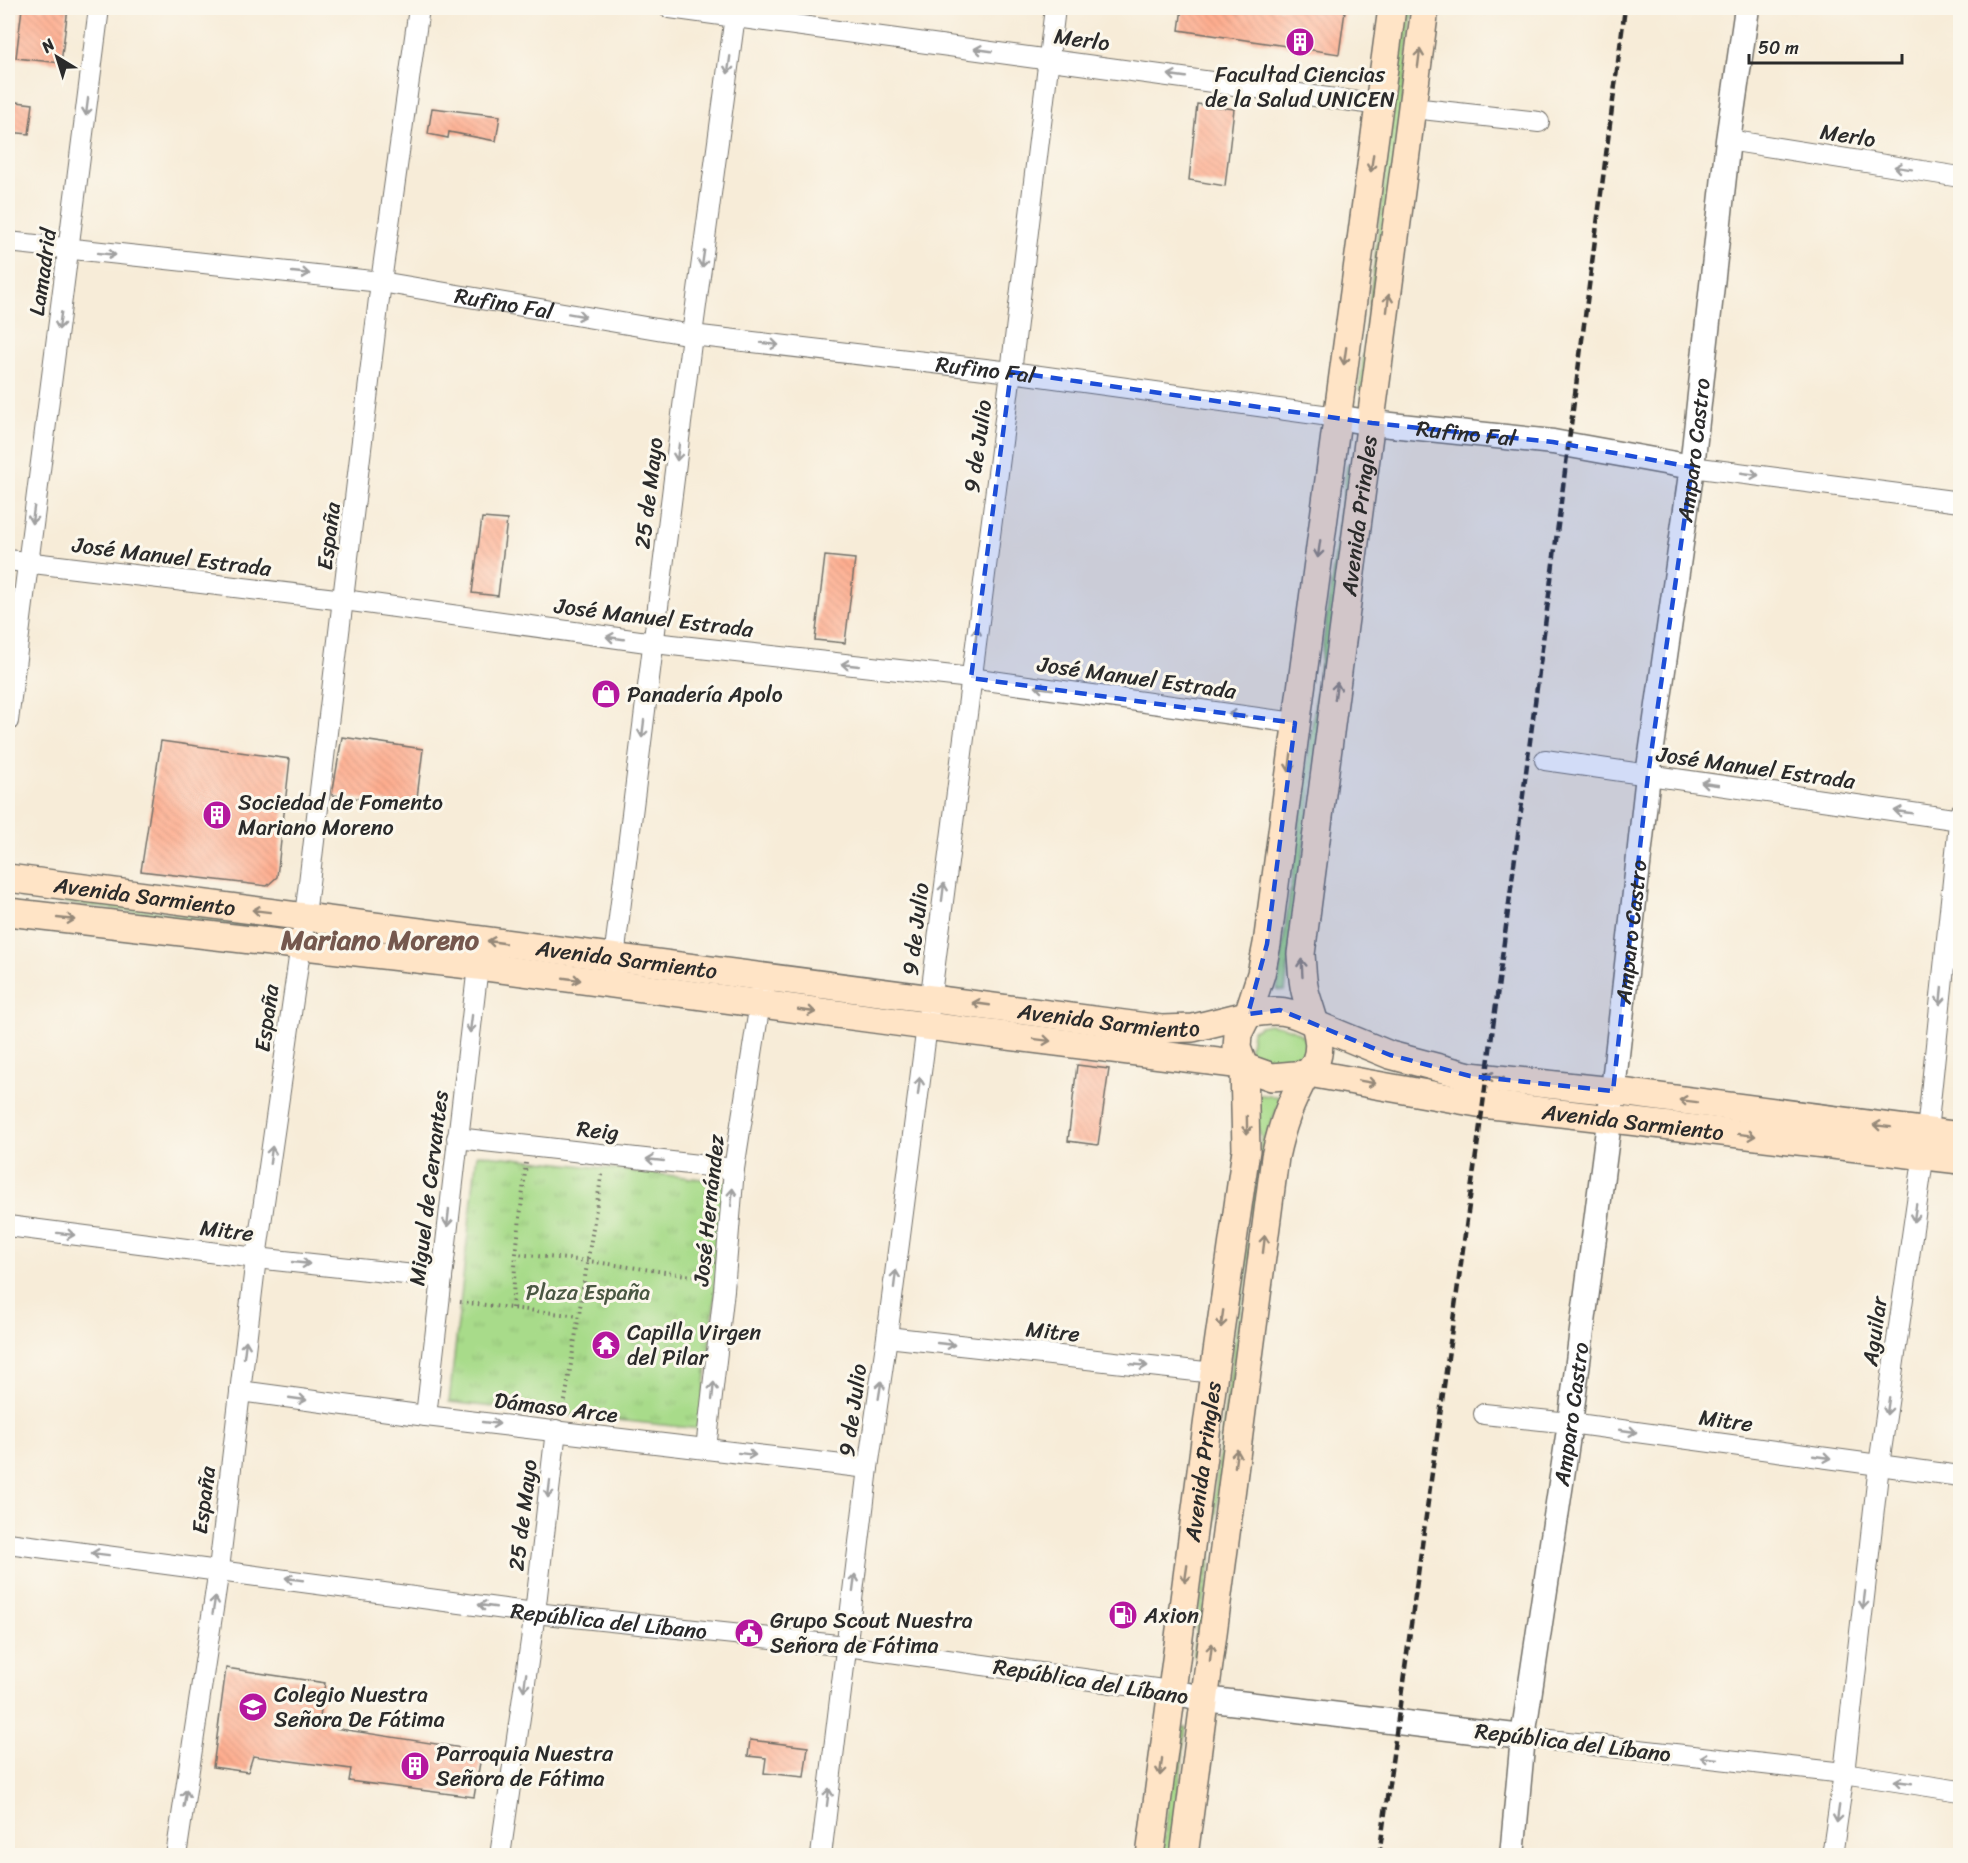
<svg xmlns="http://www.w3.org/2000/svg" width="1968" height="1863" viewBox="0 0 1968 1863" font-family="Sriracha,sans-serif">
<defs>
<pattern id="park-tufts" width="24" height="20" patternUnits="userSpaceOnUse" patternTransform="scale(1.5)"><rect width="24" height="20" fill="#a8db8a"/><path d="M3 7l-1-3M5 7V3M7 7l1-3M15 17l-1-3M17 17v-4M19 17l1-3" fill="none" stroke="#91bc77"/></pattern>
<pattern id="building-back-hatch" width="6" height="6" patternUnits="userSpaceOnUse" patternTransform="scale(1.5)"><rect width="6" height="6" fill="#fead8f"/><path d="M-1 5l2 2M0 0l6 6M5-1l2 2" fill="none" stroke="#da957c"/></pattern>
</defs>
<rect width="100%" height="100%" fill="#fbf7ec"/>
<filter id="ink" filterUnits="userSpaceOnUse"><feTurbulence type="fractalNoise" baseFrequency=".0167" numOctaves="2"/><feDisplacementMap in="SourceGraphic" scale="12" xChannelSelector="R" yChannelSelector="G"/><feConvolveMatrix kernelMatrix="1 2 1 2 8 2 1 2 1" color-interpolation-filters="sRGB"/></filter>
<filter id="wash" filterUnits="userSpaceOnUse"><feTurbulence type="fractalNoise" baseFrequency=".008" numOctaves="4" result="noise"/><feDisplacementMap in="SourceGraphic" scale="24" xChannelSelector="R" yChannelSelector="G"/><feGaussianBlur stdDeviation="1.35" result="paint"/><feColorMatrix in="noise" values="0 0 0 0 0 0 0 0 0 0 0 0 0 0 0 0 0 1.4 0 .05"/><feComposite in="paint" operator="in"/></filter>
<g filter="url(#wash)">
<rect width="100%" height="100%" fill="#f7ecd8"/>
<path fill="#a8db8a" stroke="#6a835a" stroke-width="1.5" d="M1405,8H1413L1367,391L1359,390Z
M1347,464H1355L1285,991L1277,990Z
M21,893L269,925L268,930L20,897Z
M1269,1024C1348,1034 1281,1089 1249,1053L1252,1031L1260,1026Z
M1251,1094L1282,1097L1265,1138L1198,1656L1193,1655L1261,1138Z
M1178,1727L1186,1728L1171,1855L1162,1856Z"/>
<path fill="url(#park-tufts)" stroke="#6a835a" stroke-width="1.5" d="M477,1154L728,1182L700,1429L449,1402Z"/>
<g id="blocks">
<path fill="url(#building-back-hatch)" d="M22,8H68L61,63L16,58Z
M1182,8H1335L1345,11L1339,54L1179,30Z
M8,101L33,104L29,134L8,132Z
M1197,104L1234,109L1225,186L1189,180Z
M432,108L500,116L496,141L449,132L448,138L428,134Z
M482,518L507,520L498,596L472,593Z
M825,556L855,559L845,643L815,640Z
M342,737L423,749L416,806L332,795Z
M161,741L290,759L277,877L267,886L141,871Z
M1077,1065L1109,1069L1098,1145L1068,1141Z
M226,1668L325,1683L320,1717H329L327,1727L482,1751L474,1797L349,1781L351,1769L253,1756L248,1772L213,1767Z
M750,1740L808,1747L804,1777L764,1773L766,1758L748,1756Z"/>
</g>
</g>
<g filter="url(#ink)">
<use href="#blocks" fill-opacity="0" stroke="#726f68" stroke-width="1.5"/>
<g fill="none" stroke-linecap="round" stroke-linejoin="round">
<g stroke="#726f68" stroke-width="22">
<g id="minor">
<path d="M670,8L1380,105"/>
<path d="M1413,108L1539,122"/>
<path d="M1728,140L1960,177"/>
<path id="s1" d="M8,242L381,282L692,335L1011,372L1337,417"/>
<path d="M1692,467L1960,502"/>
<path d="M8,560L344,600L654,643L971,678L1295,723"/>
<path d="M8,721L99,8"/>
<path d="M1545,760L1960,820"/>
<path d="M614,969V958L692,335L736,8"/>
<path d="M457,1138L734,1169"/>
<path d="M8,1226L256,1258L442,1278"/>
<path d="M887,1337L1214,1373"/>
<path d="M240,1391L426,1416L868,1468"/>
<path d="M1484,1414L1570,1423L1960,1476"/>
<path d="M426,1416L478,966"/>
<path d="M706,1449L724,1290L734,1169L762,990"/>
<path id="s2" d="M8,1543L535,1613L847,1646L1170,1691"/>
<path d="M1523,1737L1844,1773L1960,1791"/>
<path d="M176,1856L219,1569L256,1258L305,916L381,282L419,8"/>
<path d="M500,1856L535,1613L556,1430"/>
<path d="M821,1856L868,1468L887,1337L1011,372L1055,8"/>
<path d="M1832,1856L1844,1773L1879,1465L1927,1132L1960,813"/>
</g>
</g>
<g stroke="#726f68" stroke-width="27">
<g id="tertiary">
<path id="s3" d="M1337,417L1372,423L1553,442L1692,467"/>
<path d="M1170,1691L1205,1699L1523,1737"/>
<path id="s4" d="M1512,1856L1523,1737L1570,1423L1613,1091L1648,775L1692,467L1728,140L1747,8"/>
</g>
</g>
<g stroke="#726f68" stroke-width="30">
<g id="secondary">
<path id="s5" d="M8,878L1162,1029L1193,1028L1246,1015"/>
<path d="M8,912L478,966L926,1026L1242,1065"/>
<path d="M1248,1014C1277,1008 1290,1010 1316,1024"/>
<path d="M1317,1025L1390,1055L1470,1076L1613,1091L1960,1136"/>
<path id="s6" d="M1244,1067L1272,1077L1306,1074C1332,1053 1311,1016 1305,991C1302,979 1302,966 1301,954L1425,8"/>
<path id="s7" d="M1309,1073L1483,1104L1960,1160"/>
<path id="s8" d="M1150,1856L1214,1373L1246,1150L1244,1067L1237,1048L1238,1034L1248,1014L1261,974L1267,944L1392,8"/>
<path d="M1184,1856L1275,1157C1282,1125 1290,1103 1306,1074"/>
</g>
</g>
<path stroke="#726f68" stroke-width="4" stroke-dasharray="1.5 4.5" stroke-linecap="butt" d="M526,1163L516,1254L588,1261L707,1278
M460,1302L579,1316
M512,1308L516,1254
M563,1413L602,1172"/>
<use href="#minor" stroke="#fff" stroke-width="20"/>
<use href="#tertiary" stroke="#fff" stroke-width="24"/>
<use href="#secondary" stroke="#ffe4c6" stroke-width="27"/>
<path stroke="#2b2b2b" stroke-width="4.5" stroke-dasharray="9 4.5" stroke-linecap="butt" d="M1379,1856L1483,1104L1625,8"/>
</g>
<defs><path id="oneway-shaft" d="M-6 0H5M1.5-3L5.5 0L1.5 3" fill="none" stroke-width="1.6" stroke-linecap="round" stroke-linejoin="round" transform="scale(1.5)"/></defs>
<g stroke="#a0a0a0">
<use href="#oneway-shaft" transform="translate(983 50) rotate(-172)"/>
<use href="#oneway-shaft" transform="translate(729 65) rotate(98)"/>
<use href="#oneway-shaft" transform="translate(1177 76) rotate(-172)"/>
<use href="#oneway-shaft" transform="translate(87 107) rotate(97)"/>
<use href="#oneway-shaft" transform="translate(1903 168) rotate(-171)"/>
<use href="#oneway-shaft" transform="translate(107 254) rotate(6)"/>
<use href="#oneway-shaft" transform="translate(703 259) rotate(98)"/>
<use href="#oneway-shaft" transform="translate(301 273) rotate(6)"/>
<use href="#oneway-shaft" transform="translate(577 315) rotate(10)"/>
<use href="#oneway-shaft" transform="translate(60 321) rotate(98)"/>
<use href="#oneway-shaft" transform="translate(770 344) rotate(7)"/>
<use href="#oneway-shaft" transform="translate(678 452) rotate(97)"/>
<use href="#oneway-shaft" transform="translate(1750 474) rotate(8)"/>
<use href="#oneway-shaft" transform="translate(33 515) rotate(98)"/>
<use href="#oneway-shaft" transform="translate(976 636) rotate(-82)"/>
<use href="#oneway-shaft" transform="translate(615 638) rotate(-172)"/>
<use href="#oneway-shaft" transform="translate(850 665) rotate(-174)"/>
<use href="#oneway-shaft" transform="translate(1044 688) rotate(-172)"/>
<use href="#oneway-shaft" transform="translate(1237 715) rotate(-172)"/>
<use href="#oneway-shaft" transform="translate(643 729) rotate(97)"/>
<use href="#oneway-shaft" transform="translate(1710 784) rotate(-172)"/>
<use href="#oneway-shaft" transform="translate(1903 812) rotate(-172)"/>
<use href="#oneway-shaft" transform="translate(943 892) rotate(-83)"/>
<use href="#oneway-shaft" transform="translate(1941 996) rotate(96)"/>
<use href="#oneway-shaft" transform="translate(471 1024) rotate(97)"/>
<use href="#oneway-shaft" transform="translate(919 1086) rotate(-83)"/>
<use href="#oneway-shaft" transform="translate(271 1155) rotate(-82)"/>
<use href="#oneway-shaft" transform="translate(655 1160) rotate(-174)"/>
<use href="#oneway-shaft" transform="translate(732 1197) rotate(-85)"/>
<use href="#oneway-shaft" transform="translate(1915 1213) rotate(98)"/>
<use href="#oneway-shaft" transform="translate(448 1218) rotate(96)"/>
<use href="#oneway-shaft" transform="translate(66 1234) rotate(7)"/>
<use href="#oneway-shaft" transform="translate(301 1263) rotate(6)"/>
<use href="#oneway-shaft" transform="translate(895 1279) rotate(-83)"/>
<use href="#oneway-shaft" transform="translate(946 1344) rotate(6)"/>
<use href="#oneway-shaft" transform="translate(245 1349) rotate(-83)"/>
<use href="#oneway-shaft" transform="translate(1139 1365) rotate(6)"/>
<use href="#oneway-shaft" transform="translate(880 1390) rotate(-81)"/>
<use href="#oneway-shaft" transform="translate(713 1391) rotate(-84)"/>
<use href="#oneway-shaft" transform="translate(298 1399) rotate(8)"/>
<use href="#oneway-shaft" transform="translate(1888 1406) rotate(98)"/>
<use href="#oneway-shaft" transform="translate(491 1423) rotate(6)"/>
<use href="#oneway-shaft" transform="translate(1628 1431) rotate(8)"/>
<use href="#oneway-shaft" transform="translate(747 1454) rotate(7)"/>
<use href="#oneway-shaft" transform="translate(1822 1457) rotate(8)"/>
<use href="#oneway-shaft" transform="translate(549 1489) rotate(97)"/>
<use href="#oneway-shaft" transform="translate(100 1554) rotate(-173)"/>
<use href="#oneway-shaft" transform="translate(294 1579) rotate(-172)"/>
<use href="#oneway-shaft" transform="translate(854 1583) rotate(-83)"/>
<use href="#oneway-shaft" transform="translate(1864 1600) rotate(97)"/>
<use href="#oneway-shaft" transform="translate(214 1605) rotate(-81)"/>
<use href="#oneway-shaft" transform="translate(487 1606) rotate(-172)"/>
<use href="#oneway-shaft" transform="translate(525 1682) rotate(98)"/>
<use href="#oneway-shaft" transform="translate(1709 1758) rotate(-174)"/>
<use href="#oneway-shaft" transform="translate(1903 1782) rotate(-172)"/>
<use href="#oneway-shaft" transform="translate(828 1797) rotate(-83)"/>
<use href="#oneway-shaft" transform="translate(185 1798) rotate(-81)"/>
<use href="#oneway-shaft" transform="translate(1838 1814) rotate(98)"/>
</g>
<g stroke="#958878">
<use href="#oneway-shaft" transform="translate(1419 58) rotate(-83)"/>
<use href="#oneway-shaft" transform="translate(1372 163) rotate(98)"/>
<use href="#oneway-shaft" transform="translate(1388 303) rotate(-83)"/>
<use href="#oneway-shaft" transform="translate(1345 356) rotate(98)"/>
<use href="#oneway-shaft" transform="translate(1319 549) rotate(98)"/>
<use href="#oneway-shaft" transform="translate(1336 691) rotate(-82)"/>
<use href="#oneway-shaft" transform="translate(1290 763) rotate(97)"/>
<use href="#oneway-shaft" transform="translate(261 911) rotate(-173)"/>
<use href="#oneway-shaft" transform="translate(66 919) rotate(6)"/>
<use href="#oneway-shaft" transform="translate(496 942) rotate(-172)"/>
<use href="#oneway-shaft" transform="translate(1302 968) rotate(-93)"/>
<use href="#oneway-shaft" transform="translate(572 979) rotate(8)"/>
<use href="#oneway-shaft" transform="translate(981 1004) rotate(-172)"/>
<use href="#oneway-shaft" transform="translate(807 1011) rotate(8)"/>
<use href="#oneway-shaft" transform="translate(1042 1040) rotate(7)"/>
<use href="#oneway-shaft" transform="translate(1495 1077) rotate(-174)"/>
<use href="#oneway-shaft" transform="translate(1367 1082) rotate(10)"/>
<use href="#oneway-shaft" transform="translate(1688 1101) rotate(-173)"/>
<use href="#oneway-shaft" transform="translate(1247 1125) rotate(89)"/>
<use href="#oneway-shaft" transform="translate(1882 1126) rotate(-173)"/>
<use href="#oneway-shaft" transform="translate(1747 1135) rotate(7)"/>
<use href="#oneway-shaft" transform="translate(1264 1244) rotate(-83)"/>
<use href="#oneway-shaft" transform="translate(1222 1319) rotate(98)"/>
<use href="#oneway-shaft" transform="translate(1236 1458) rotate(-83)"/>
<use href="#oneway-shaft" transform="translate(1186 1574) rotate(98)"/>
<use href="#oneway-shaft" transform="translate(1211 1652) rotate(-83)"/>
<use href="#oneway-shaft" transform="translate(1161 1767) rotate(97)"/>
</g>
</g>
<path fill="#1d4ed8" fill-opacity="0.2" stroke="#1d4ed8" stroke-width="4.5" stroke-dasharray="12 8" stroke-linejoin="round" d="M1011,372L1372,423L1553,442L1692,467L1648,775L1613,1091L1470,1076L1390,1055L1280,1010L1248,1014L1267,944L1295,723L971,678Z"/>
<defs>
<g id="building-disc" transform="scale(1.5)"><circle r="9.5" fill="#b5179e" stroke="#fbf7ec"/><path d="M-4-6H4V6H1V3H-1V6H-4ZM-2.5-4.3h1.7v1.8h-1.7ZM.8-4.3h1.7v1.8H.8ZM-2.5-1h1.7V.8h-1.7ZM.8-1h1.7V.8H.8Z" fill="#fff"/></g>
<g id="shop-disc" transform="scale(1.5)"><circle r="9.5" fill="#b5179e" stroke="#fbf7ec"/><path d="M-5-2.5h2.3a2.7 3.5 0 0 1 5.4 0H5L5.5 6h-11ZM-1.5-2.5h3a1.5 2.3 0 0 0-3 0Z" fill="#fff"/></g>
<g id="temple-disc" transform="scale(1.5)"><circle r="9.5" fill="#b5179e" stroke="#fbf7ec"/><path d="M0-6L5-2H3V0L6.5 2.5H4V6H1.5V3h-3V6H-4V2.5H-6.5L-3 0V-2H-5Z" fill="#fff"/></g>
<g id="fuel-disc" transform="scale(1.5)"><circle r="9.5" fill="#b5179e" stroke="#fbf7ec"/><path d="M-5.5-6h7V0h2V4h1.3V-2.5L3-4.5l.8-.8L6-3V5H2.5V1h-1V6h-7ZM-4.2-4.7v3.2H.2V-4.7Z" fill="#fff"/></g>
<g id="civic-disc" transform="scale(1.5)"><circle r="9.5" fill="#b5179e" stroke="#fbf7ec"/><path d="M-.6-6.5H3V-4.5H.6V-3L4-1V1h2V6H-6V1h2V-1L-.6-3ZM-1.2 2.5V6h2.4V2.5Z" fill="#fff"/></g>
<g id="school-disc" transform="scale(1.5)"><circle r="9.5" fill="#b5179e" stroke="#fbf7ec"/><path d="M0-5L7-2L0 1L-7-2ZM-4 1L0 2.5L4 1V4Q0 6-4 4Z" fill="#fff"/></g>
</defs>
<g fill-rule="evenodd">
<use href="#building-disc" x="1300" y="42"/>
<use href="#shop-disc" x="606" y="694"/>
<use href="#building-disc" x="217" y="815"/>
<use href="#temple-disc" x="606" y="1345"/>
<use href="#fuel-disc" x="1123" y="1615"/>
<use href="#civic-disc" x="749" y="1633"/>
<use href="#school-disc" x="253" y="1707"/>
<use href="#building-disc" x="415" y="1766"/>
</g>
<g text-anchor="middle" stroke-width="6" stroke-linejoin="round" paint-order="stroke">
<g font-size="22" fill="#2b2b2b" stroke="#fbf7ec">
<text transform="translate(1082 39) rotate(8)" y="8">Merlo</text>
<text transform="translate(1848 135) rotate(9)" y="8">Merlo</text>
<text transform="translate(42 272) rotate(-82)" y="8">Lamadrid</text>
<text dy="8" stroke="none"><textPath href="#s1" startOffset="500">Rufino Fal</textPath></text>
<text dy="8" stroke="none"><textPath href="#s1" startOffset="986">Rufino Fal</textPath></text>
<text dy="8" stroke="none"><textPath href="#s3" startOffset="130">Rufino Fal</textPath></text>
<text transform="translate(977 446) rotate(-82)" y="8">9 de Julio</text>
<text dy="8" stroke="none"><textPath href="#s4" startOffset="1418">Amparo Castro</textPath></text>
<text transform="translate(648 493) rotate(-83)" y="8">25 de Mayo</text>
<text dy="8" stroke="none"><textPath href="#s6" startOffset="632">Avenida Pringles</textPath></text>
<text transform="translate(328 536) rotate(-83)" y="8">España</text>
<text transform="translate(172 556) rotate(7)" y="8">José Manuel Estrada</text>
<text transform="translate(654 617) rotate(7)" y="8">José Manuel Estrada</text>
<text transform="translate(1137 677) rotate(8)" y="8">José Manuel Estrada</text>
<text transform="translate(1756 767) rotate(8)" y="8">José Manuel Estrada</text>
<text dy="8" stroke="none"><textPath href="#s5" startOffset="138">Avenida Sarmiento</textPath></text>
<text transform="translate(915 929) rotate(-83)" y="8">9 de Julio</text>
<text dy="8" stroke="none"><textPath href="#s4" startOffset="932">Amparo Castro</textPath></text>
<text dy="8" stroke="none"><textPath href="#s5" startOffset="624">Avenida Sarmiento</textPath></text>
<text dy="8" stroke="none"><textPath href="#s5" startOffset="1110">Avenida Sarmiento</textPath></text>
<text transform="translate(266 1018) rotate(-82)" y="8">España</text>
<text dy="8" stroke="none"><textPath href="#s7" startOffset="328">Avenida Sarmiento</textPath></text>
<text transform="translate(598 1130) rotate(6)" y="8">Reig</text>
<text transform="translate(428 1188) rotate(-83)" y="8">Miguel de Cervantes</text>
<text transform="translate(708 1210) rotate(-84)" y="8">José Hernández</text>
<text transform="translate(227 1230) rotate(7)" y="8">Mitre</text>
<text transform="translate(1053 1331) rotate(6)" y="8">Mitre</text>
<text transform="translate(1874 1331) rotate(-82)" y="8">Aguilar</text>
<text transform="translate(556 1407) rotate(7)" y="8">Dámaso Arce</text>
<text transform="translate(852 1410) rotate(-82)" y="8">9 de Julio</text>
<text dy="8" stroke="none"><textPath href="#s4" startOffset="446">Amparo Castro</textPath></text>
<text transform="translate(1726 1420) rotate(8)" y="8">Mitre</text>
<text dy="8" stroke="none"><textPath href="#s8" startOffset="398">Avenida Pringles</textPath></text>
<text transform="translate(203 1500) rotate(-83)" y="8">España</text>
<text transform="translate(522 1515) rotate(-83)" y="8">25 de Mayo</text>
<text dy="8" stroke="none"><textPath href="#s2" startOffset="606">República del Líbano</textPath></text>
<text transform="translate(1091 1681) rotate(9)" y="8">República del Líbano</text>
<text transform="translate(1573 1742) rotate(7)" y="8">República del Líbano</text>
</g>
<g font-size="22" fill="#2b2b2b" stroke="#fbf7ec" text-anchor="start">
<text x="1300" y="82" text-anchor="middle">Facultad Ciencias<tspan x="1300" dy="25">de la Salud UNICEN</tspan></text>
<text x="627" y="702">Panadería Apolo</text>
<text x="238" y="810">Sociedad de Fomento<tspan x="238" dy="25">Mariano Moreno</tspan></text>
<text x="627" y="1340">Capilla Virgen<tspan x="627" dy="25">del Pilar</tspan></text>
<text x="1144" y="1623">Axion</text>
<text x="770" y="1628">Grupo Scout Nuestra<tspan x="770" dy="25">Señora de Fátima</tspan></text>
<text x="274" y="1702">Colegio Nuestra<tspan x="274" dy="25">Señora De Fátima</tspan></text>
<text x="436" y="1761">Parroquia Nuestra<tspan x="436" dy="25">Señora de Fátima</tspan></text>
</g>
<g font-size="22" fill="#4a5743" stroke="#fbf7ec">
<text x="588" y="1300">Plaza España</text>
</g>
<g font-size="28" font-weight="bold" fill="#75584e" stroke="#fbf7ec">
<text x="380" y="949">Mariano Moreno</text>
</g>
</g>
<rect width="1968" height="1863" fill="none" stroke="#fbf7ec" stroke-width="30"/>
<g transform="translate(57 57) rotate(322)" stroke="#fbf7ec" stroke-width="4.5" paint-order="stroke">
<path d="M0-4.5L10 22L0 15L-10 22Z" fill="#2b2b2b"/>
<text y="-9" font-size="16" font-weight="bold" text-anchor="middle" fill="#2b2b2b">N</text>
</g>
<path d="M1749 54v9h153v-9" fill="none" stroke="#2b2b2b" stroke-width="3"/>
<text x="1758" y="54" font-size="18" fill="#2b2b2b" stroke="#fbf7ec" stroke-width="4.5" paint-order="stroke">50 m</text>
</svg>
